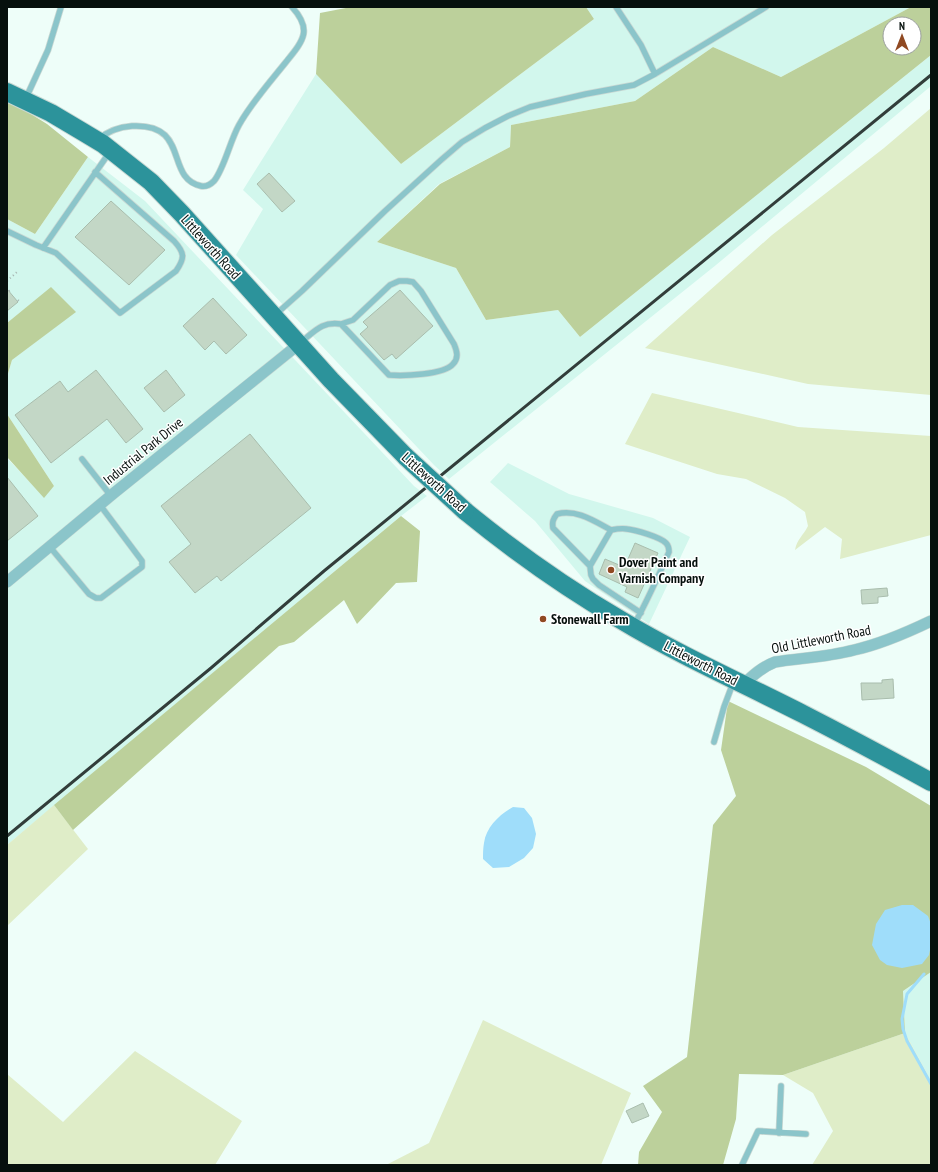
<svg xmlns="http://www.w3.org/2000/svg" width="938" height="1172" viewBox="0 0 938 1172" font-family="'PT Sans Narrow',sans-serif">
<rect width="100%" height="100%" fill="#eefef9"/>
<path fill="#d2f7ed" d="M586,7H911L781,77L713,47L635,101L511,125L510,147L439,184L377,242L456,268L486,320L558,310L580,337L931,55V86L716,265L449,479L434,465L236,255L263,209L243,190L316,74L401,164L594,19Z
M88,157L145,201L414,486L427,496L401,516L7,845V458L44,497L54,486L7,414V377L12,360L75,312L51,288L7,323V219L35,234Z
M508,463L569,494L653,518L690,537L649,624L585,581L535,521L490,482Z
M931,972V1081L905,1033L903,991Z"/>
<path fill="#dfedc8" d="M931,108V395L808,384L645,348L772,235L884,148Z
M652,393L798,427L931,436V535L840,559L842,539L825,527L795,550C797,539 803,536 808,526L805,512L785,498L746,479L717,474L625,444Z
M54,805L88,849L7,926V845Z
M483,1020L631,1093L601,1165H386L429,1143Z
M905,1033L931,1081V1165H812L833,1131L813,1093L783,1075Z
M135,1051L242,1121L215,1165H7V1074L63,1122Z"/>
<path fill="#bcd09b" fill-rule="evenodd" d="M351,7H586L594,19L401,164L316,74L320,13Z
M911,7H931V55L580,337L558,310L486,320L456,268L377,242L440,184L510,147L511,125L635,101L713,47L781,77ZM890,24H914V48H890Z
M10,101L47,124L88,157L35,234L7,219V102Z
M51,287L76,312L12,360L7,377V323Z
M7,414L54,486L44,498L7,457Z
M401,516L420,531L417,582L396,583L357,624L344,600L294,642L279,646L73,830L54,805Z
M728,701L866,767L931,806V972L903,991L905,1033L783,1075L739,1074L736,1119L723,1165H638L639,1152L662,1112L643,1086L687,1057L713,825L736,796L721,750Z"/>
<path fill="#9fddfa" d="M513,807L524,808L532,818L536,834L533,848L524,858L509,867L493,868L483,859C483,854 483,848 484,843C486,827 500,814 513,807Z
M902,905H913L928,916L931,924V945L929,955L922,964L902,968L887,965L880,960L872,945L876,924L885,910Z"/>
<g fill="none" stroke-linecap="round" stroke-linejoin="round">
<path stroke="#9fddfa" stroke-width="3" d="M924,974L907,994L902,1019L903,1029L907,1041L931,1084"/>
</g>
<path fill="#c3d7c6" stroke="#a9bdad" d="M269,173L295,201L282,212L257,184Z
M111,201L165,250L129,285L75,237Z
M7,289L18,302L7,311Z
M400,290L433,326L396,359L392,354L384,360L360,334L368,327L363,322Z
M213,298L247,335L226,354L214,341L205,350L183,326Z
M96,370L143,429L126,443L107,419L51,463L15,415L60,381L68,392Z
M166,370L185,395L164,412L144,388Z
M250,434L311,508L221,581L217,576L195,593L169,562L191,544L161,506Z
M7,477L38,516L7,541Z
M635,543L658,553L638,598L625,592L627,587L599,574L605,559L619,565L620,564L625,566Z
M887,588L888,596L878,597V603L862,604L861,590Z
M893,679L894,698L862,700L861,683H882V680Z
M643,1103L649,1116L632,1123L626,1111Z"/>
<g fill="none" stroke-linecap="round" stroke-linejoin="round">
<g stroke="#c9d8d3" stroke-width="7">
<path id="service" d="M616,7L641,45L655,74
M26,98L48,50L61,7
M99,139C109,130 119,127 132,126C191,123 164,178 201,186C206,187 211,184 214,181C224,169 230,141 239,125C252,102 270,82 286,62C303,41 313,30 292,7
M7,231L36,245L56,253L120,313L176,271C185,258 185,253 174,241L95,172
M43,248L109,153
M275,315L302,291L385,211L441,160L462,142L485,128L508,116L530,107L586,94L634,85L655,74L766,7
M300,343C315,331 322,321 341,324L389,375C403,376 444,375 453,364C459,358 457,351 454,344L421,291L413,282L407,281H399L390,285L353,320L341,324
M82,459L111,496
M50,547L89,594L96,598H101L142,567V561L100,505
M590,566L553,528C552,522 553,519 557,514C577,509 594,521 611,530
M634,625C647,601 658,577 669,552C669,549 669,546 666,543C660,537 636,530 627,529C622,528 616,529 611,530L590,566L591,575L593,579L599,585L641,613
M714,742L724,707L733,683
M779,1133L781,1086
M742,1165L758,1131L806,1134"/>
</g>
<g stroke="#c9d8d3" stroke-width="12">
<path id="minor" d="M7,582L114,493L299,344
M743,685C753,675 762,667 775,662C801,658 828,657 854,650C881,644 906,633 931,621"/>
</g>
<g stroke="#c9d8d3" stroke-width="20">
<path id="primary" d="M7,92L51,113L83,132L103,144L151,182L182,214L331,380L406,457
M465,511C514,551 566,588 621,620C679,655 742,683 803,714C846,736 889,759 931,782"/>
</g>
<path stroke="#a7b5b1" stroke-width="2" stroke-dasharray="1 3" stroke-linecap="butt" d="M7,281L17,272
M9,291L11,290
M18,300L19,301"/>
<use href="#service" stroke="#8bc5ca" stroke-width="5.5"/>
<use href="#minor" stroke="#8bc5ca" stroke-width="11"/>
<use href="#primary" stroke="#2c939b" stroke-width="18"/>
<path stroke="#323d3a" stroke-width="3" d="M7,836L211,668L324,571L931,75"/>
<g stroke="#c9d8d3" stroke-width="20" stroke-linecap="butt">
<path id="primary-bridge" d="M406,457L465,511"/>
</g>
<use href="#primary-bridge" stroke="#2c939b" stroke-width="18"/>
</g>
<g fill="#904922" stroke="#fff" stroke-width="1.5">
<circle cx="611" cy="570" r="4"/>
<circle cx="543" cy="619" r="4"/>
</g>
<g text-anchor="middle" stroke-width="3" stroke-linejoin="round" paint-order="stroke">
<g font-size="14" fill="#06100d" stroke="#fff">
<text transform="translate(211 247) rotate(48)" y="5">Littleworth Road</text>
<text transform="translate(143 451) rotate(-39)" y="5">Industrial Park Drive</text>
<text transform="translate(434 482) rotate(42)" y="5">Littleworth Road</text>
<text transform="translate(821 639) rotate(-11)" y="5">Old Littleworth Road</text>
<text transform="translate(701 663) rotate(27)" y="5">Littleworth Road</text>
</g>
<g font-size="14" font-weight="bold" fill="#06100d" stroke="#fff" text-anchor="start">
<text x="619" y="567">Dover Paint and<tspan x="619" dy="16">Varnish Company</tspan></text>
<text x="551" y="624">Stonewall Farm</text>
</g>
</g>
<rect width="938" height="1172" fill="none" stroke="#06100d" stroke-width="16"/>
<g transform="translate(902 36)"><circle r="19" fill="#ffffff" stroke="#9b9f9e"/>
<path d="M0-3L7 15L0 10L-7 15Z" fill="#904922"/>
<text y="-6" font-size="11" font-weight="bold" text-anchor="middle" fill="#06100d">N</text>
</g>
</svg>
